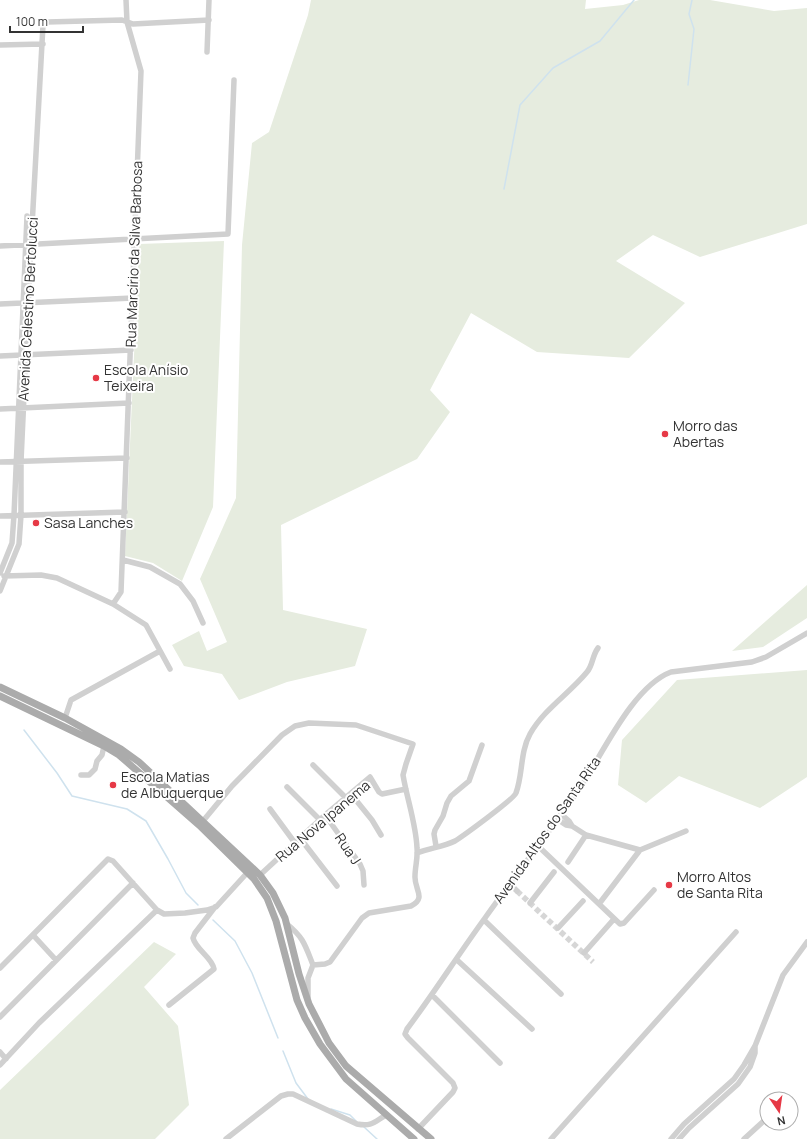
<svg xmlns="http://www.w3.org/2000/svg" width="807" height="1139" viewBox="0 0 807 1139" font-family="Manrope,sans-serif">
<rect width="100%" height="100%" fill="#fff"/>
<path fill="#e6ecdf" d="M311,0H586L585,9L623,5L639,0H710L774,11L807,8V224L700,257L653,235L616,261L685,303L629,358L537,352L471,313L430,390L450,412L417,459L281,525L283,610L367,629L355,666L287,682L239,700L222,674L184,666L172,645L199,631L207,651L227,642L200,579L236,498L242,245L252,143L269,132L308,15Z
M224,241L213,507L182,581L153,563L125,556L139,244Z
M807,585V618L763,647L732,651Z
M807,670V777L760,808L679,776L646,803L618,785L622,740L677,680Z
M154,942L176,954L144,987L178,1026L189,1105L155,1139H0V1090Z"/>
<g fill="none" stroke-linecap="round" stroke-linejoin="round">
<path stroke="#cfe2ee" stroke-width="1.5" d="M688,85L694,29L689,14L692,0
M504,189L520,105L553,68L600,41L634,0
M24,730L57,773L72,796L127,809L146,821L168,859L186,893L198,905
M213,920L235,941L252,973L278,1038
M283,1051L296,1083L308,1099
M331,1109L350,1115L356,1121
M364,1127L377,1139"/>
<path stroke="#d6d6d6" stroke-width="5.5" stroke-dasharray="5.5 3" stroke-linecap="butt" d="M517,891L593,962"/>
<path stroke="#d0d0d0" stroke-width="5.5" d="M0,45L43,44
M207,52L209,0
M0,246L228,234L234,80
M0,304L133,298
M0,356L131,350
M0,409L129,403
M0,462L127,458
M0,516L125,512
M123,560L150,567L180,584L193,601L203,623
M0,573L12,543L14,515L27,216
M4,576L41,575L57,578L113,604L146,625L170,669
M0,591L19,544L21,515V461L31,245L43,25L47,22L122,20L133,24L209,20
M113,604L121,592L141,71L127,22L126,0
M65,718L71,700L160,651
M313,765L346,798
M81,775H89L95,769L97,761L102,755L104,746
M287,787L320,820
M351,794L372,820L381,835
M270,809L295,843
M561,814L569,821L572,826
M325,815L360,864L363,871L364,885
M557,819L566,825L572,826L586,835L640,850L686,831
M203,821L232,786L282,735L295,726L309,723L356,725L413,744L406,764L403,775C407,799 416,824 417,848C418,858 415,867 415,876C414,889 427,898 411,906L369,913L362,918L330,962L325,964L313,965
M300,838L337,886
M537,845L620,924L624,923L654,890
M436,846L434,834L435,830L443,816L447,803L451,796L469,781L482,745
M417,853C429,848 443,847 455,841C463,836 514,799 516,793C523,774 520,752 530,734C544,709 569,694 587,672C593,665 592,656 598,648
M568,862L586,835
M260,875L325,815L370,777L379,792L382,794L406,789
M510,884L517,891
M530,903L554,872
M599,904L640,850
M484,920L561,994
M287,924C304,938 305,945 313,965L308,978V997
M558,928L583,901
M33,935L56,960
M584,953L614,919
M457,960L532,1029
M0,968L108,859L113,861L157,910L164,914L185,913L207,910L216,907L247,873
M432,995L500,1063
M169,1005L214,969C212,957 196,950 193,938L195,933L215,907
M0,1017L133,883
M0,1052L6,1059
M0,1065L39,1023L157,910
M418,1129L453,1092L455,1088L453,1083L408,1038L405,1034L407,1029C434,993 458,955 485,918C515,876 546,836 576,794C600,760 631,687 671,672L752,662L766,657L807,633
M226,1139L281,1096L288,1094H293L357,1124C372,1127 374,1122 386,1115
M551,1139L736,932
M671,1139L684,1124L734,1079L744,1065L755,1046L783,975L807,942
M679,1139L689,1128L738,1084L750,1067L755,1053V1046
M744,1139L767,1118"/>
<path stroke="#ababab" stroke-width="7" d="M0,687L65,718L121,749L139,762L260,875L273,893L285,918L299,974L309,1004L329,1043L346,1066L431,1139
M0,696L104,746L119,755L199,825L254,879L267,898L276,921L297,1000L305,1018L320,1044L346,1079L414,1139"/>
</g>
<g fill="#e63946" stroke="#fff" stroke-width="1.5">
<circle cx="96" cy="378" r="4"/>
<circle cx="665" cy="434" r="4"/>
<circle cx="36" cy="523" r="4"/>
<circle cx="113" cy="785" r="4"/>
<circle cx="669" cy="885" r="4"/>
</g>
<g text-anchor="middle" stroke-width="4" stroke-linejoin="round" paint-order="stroke">
<g font-size="14" fill="#333" stroke="#fff">
<text transform="translate(134 254) rotate(-88)" y="5">Rua Marcírio da Silva Barbosa</text>
<text transform="translate(28 309) rotate(-87)" y="5">Avenida Celestino Bertolucci</text>
<text transform="translate(323 821) rotate(-40)" y="5">Rua Nova Ipanema</text>
<text transform="translate(547 830) rotate(-55)" y="5">Avenida Altos do Santa Rita</text>
<text transform="translate(348 849) rotate(56)" y="5">Rua J</text>
</g>
<g font-size="14" fill="#333" stroke="#fff" text-anchor="start">
<text x="104" y="375">Escola Anísio<tspan x="104" dy="16">Teixeira</tspan></text>
<text x="673" y="431">Morro das<tspan x="673" dy="16">Abertas</tspan></text>
<text x="44" y="528">Sasa Lanches</text>
<text x="121" y="782">Escola Matias<tspan x="121" dy="16">de Albuquerque</tspan></text>
<text x="677" y="882">Morro Altos<tspan x="677" dy="16">de Santa Rita</tspan></text>
</g>
</g>
<g transform="translate(779 1111) rotate(167)"><circle r="19" fill="#ffffff" stroke="#adadad"/>
<path d="M0-3L7 15L0 10L-7 15Z" fill="#e63946"/>
<text y="-6" font-size="11" font-weight="bold" text-anchor="middle" fill="#333333">N</text>
</g>
<path d="M10 26v6h73v-6" fill="none" stroke="#333333" stroke-width="2"/>
<text x="16" y="26" font-size="12" fill="#333333" stroke="#ffffff" stroke-width="3" paint-order="stroke">100 m</text>
</svg>
